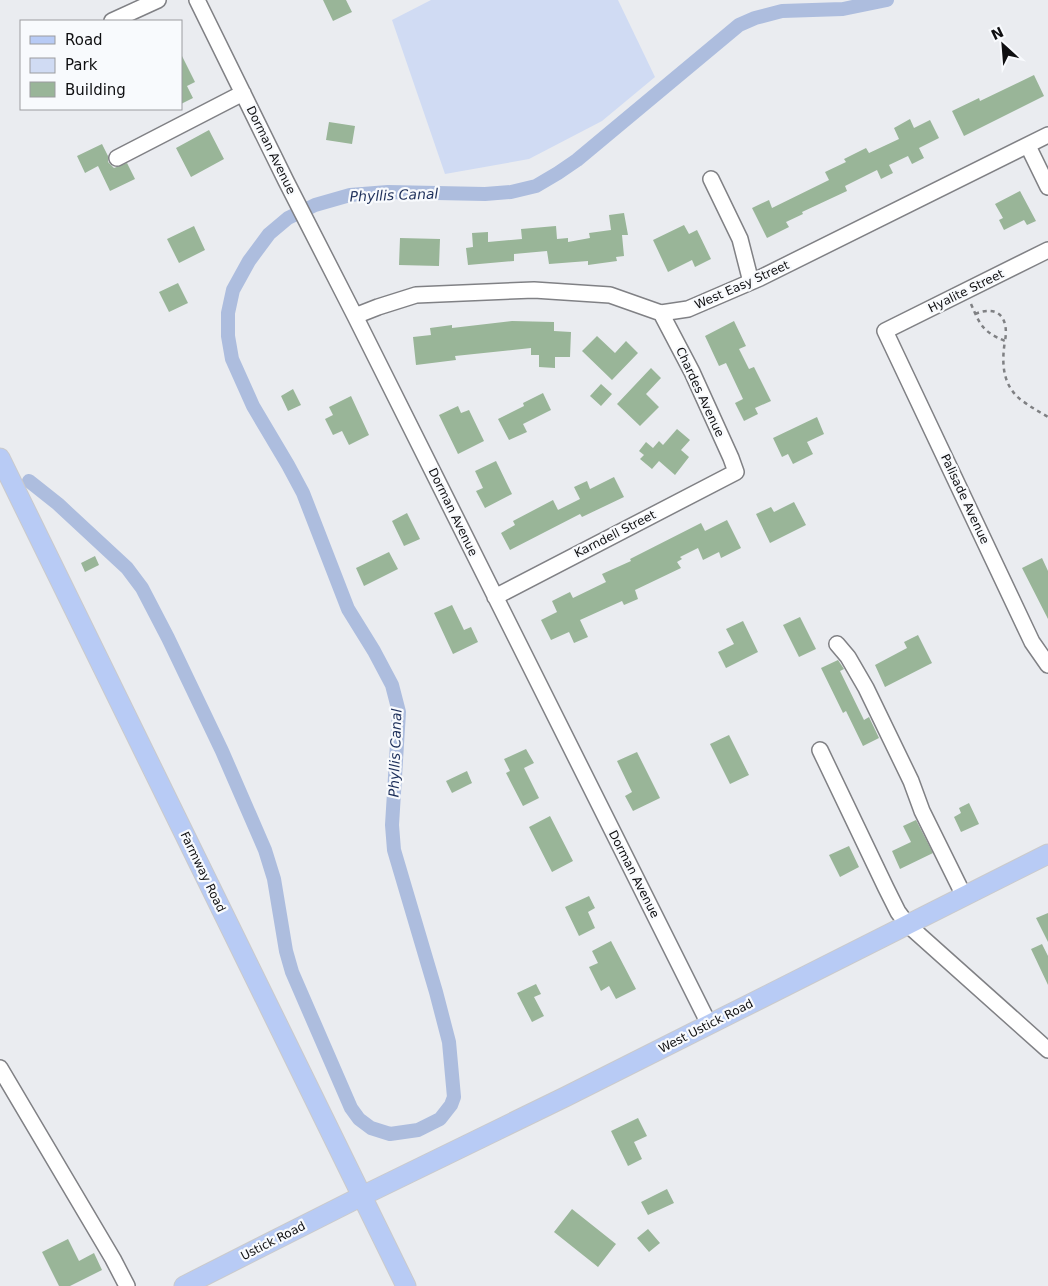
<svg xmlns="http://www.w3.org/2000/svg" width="1048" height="1286" viewBox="0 0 1048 1286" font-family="'DejaVu Sans',sans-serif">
<rect width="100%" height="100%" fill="#eaecf0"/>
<path fill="#d0dbf3" d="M431,0H618L655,77L602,121L529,159L445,174L392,20Z"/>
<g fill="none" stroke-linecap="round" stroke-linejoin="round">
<path stroke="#adbdde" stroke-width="14" d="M29,481L58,504L127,568L142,588L168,638L222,751L265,850L274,879L286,951L292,972L351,1108L359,1119L371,1128L390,1134L418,1130L440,1119L451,1105L454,1097L449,1042L436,992L394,850L392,825L399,712L392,685L374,651L348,609L303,493L288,465L253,406L232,359L228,336V313L233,290L249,261L269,234L288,218L315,205L350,195L388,192L485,194L511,192L536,186L558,173L577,160L739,25L755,18L782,11L843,9L887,0"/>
</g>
<path fill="#99b598" d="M323,0H346L352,12L333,21Z
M181,54L195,82L187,86L193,98L181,104Z
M1034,75L1044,96L964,136L952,111L979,98L980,101Z
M910,119L914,128L930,120L939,138L919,148L924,158L912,164L908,156L889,165L893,173L881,179L877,170L845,186L847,191L802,212L803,214L786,222L789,227L767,238L752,208L769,200L772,208L829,180L825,172L846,162L844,159L866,148L869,153L899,139L894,128Z
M329,122L355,126L352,144L326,140Z
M209,130L224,159L191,177L176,148Z
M102,144L108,156V162L114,168L127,163L135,179L110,191L98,166L85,173L77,156Z
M1020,191L1036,221L1027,225L1024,220L1004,230L999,220L1003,218L995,204Z
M624,213L628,235H622L624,256L616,257L617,261L588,265V261L549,264L547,251L514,254V261L468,265L466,248L473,247L472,233L488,232V242L522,239L521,229L556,226L557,239L568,238V242L590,238L589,233L611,230L609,215Z
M684,225L689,234L697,230L711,259L695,267L692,260L668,272L653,240Z
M194,226L205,250L179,263L167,239Z
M400,238L440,239L439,266L399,265Z
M178,283L188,303L169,312L159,292Z
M512,321L554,322V331L571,332L570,357H555V368L539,367V355H531V348L455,356L456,360L416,365L413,337L431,335L430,328L452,325V328Z
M734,321L746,346L739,349L749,369L754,367L771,401L755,408L758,414L744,421L735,403L743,399L726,363L719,366L705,336Z
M597,336L615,353L626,341L638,353L612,380L582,351Z
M651,368L661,378L646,394L659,407L640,426L617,404Z
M601,384L612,394L601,406L590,396Z
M293,389L301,405L288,411L281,396Z
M543,393L551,410L523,424L527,432L509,440L498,419L524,406L523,403Z
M351,396L369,435L349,445L342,431L333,435L325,419L333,415L329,407Z
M458,406L461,413L469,410L484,441L458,454L439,415Z
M817,417L824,434L807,442L813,454L793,464L788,454L782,457L773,438Z
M677,429L690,440L681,450L689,457L675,475L659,461L652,469L640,459L644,455L639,451L646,442L653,448L659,441L663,445Z
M496,461L512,494L485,508L476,491L483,488L475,471Z
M614,477L624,497L582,517L580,514L510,550L501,533L515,525L513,521L553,500L558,510L580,499L574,487L587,481L590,489Z
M794,502L806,525L770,543L756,514L771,507L774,512Z
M407,513L420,539L404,546L392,521Z
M727,520L741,548L721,558L719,552L703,560L698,548L680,557L682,559L677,562L681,568L635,590L638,599L624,605L622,601L580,620L588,637L574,643L569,632L551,640L541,620L557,612L552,601L570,592L573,598L606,582L602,574L631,561L630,559L701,523L705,531Z
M389,552L398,569L364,586L356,568Z
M95,556L99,565L85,572L81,563Z
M1042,558L1048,571V619L1022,568Z
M452,605L464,630L471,627L478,642L453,654L434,613Z
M800,617L816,649L799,657L783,625Z
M743,621L758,652L726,668L718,652L734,644L726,629Z
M918,635L932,663L885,687L875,665L907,648L904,642Z
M838,660L844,669L840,671L864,720L869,717L879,738L863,746L846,711L843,713L821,668Z
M729,735L749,775L730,784L710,744Z
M526,749L534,763L524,768L539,798L523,806L506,773L510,771L504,759Z
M637,752L660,798L633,811L625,796L632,792L617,761Z
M467,771L472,783L452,793L446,781Z
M969,803L979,824L961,832L954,817L961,813L959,808Z
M550,816L573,861L552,872L529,827Z
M916,820L933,853L900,869L892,851L911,842L903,826Z
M849,846L859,867L840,877L829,855Z
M589,896L595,908L588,912L595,928L579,936L565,907Z
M1048,913V942L1036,918Z
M611,941L636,989L616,999L609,986L601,991L589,967L598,963L592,951Z
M1042,944L1048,956V985L1031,949Z
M536,984L541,994L534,997L544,1016L532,1022L517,993Z
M638,1118L647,1136L634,1142L642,1159L628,1166L611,1131Z
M667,1189L674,1203L648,1215L641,1202Z
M572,1209L616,1244L598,1267L554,1232Z
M648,1229L660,1243L649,1252L637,1238Z
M68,1239L79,1261L94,1253L102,1270L70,1286H59L42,1252Z"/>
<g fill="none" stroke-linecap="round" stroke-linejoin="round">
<g stroke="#808185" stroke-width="18">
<path id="minor" d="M197,0L286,181L355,316L709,1024
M112,21L158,0
M1028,146L1048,187
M117,158L243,93
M711,179L740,239L751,282
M1048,250L885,331L1032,642L1048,665
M355,316L378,307L416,295L534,290L610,295L661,313L688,309L760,278L1048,135
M495,597L736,472L731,458L692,372L661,313
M837,644L848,657L866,688L911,781L922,811L964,896
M820,750L886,888L898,912L907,924L1048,1050
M0,1068L113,1259L127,1286"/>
</g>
<g stroke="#cacacb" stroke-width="21">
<path id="major" d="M0,458L406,1286
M184,1286L362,1196L565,1097L1048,854"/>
</g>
<path stroke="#7f8083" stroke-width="2.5" stroke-dasharray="4 4" stroke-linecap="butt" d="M971,304C980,325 983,332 1005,341C1001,365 1003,388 1024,402C1032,408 1040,412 1048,417
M975,314C999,304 1009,319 1005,341"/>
<use href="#minor" stroke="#fff" stroke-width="15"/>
<use href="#major" stroke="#b8cbf5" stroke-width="19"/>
</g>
<g text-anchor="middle" stroke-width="4.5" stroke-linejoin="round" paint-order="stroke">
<g font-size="12" fill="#0f0f11" stroke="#f8fafd">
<text transform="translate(271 150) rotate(64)" y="4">Dorman Avenue</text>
<text transform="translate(742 285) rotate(-24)" y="4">West Easy Street</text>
<text transform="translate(966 291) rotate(-26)" y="4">Hyalite Street</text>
<text transform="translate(700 392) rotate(65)" y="4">Chardes Avenue</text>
<text transform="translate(965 499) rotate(65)" y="4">Palisade Avenue</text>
<text transform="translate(453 512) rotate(64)" y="4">Dorman Avenue</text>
<text transform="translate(615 534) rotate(-27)" y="4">Karndell Street</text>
<text transform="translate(203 872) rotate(64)" y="4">Farmway Road</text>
<text transform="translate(634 874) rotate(63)" y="4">Dorman Avenue</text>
<text transform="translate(706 1026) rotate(-27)" y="4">West Ustick Road</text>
<text transform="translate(273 1241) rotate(-27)" y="4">Ustick Road</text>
</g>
<g font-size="14" font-style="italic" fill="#1d2f5a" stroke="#f8fafd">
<text transform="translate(394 195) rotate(-2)" y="5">Phyllis Canal</text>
<text transform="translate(395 753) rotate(-88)" y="5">Phyllis Canal</text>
</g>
</g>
<rect x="20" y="20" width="162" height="90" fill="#f8fafd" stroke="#9b9c9f"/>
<rect x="30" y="36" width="25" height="8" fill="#b8cbf5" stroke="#9b9c9f"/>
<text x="65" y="45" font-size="15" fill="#0f0f11">Road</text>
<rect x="30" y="58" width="25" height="15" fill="#d0dbf3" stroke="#9b9c9f"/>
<text x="65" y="70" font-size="15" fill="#0f0f11">Park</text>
<rect x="30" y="82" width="25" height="15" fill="#99b598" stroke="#9b9c9f"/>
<text x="65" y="95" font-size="15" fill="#0f0f11">Building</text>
<g transform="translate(1003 45) rotate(334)" stroke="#f8fafd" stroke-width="4" paint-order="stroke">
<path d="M0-4L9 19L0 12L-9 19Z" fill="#0f0f11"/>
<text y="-8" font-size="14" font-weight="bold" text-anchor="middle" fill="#0f0f11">N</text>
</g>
</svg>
